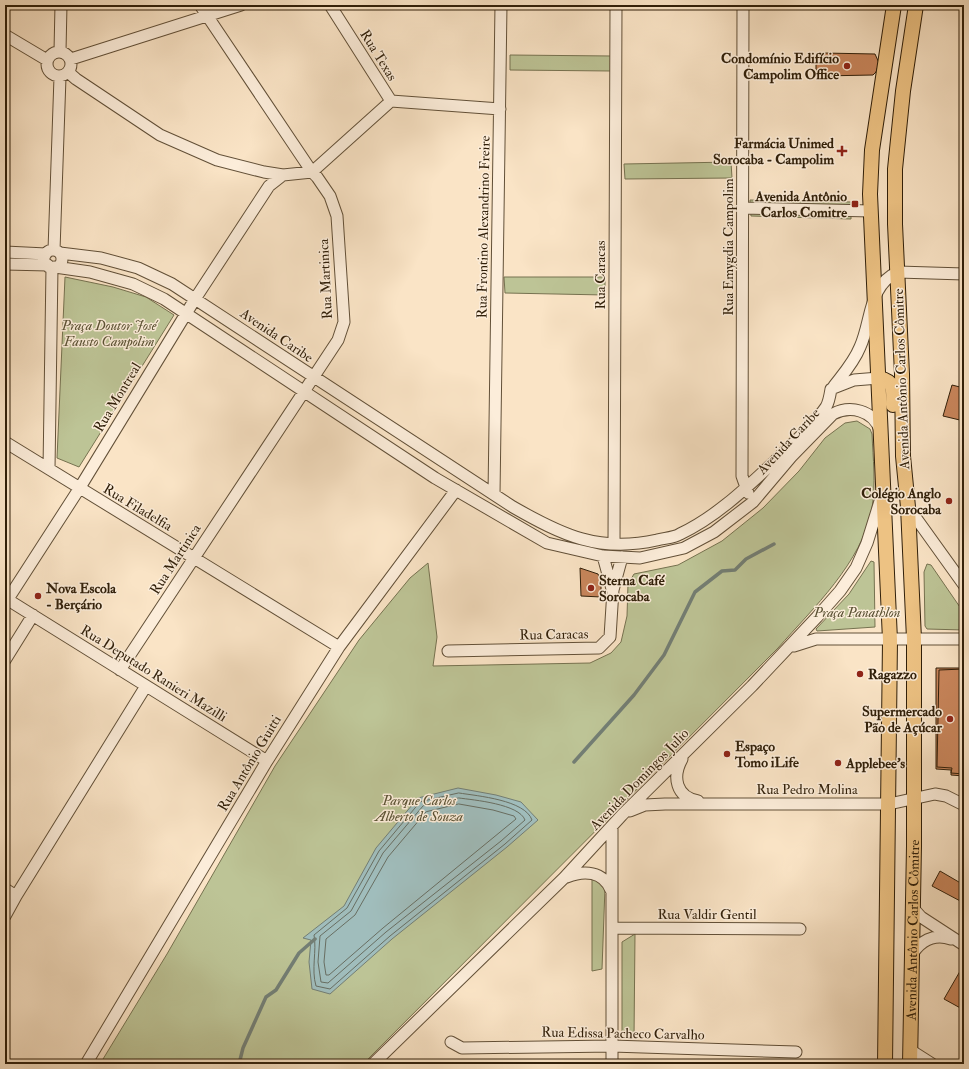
<svg xmlns="http://www.w3.org/2000/svg" width="969" height="1069" viewBox="0 0 969 1069" font-family="'IM FELL Double Pica',serif">
<rect width="100%" height="100%" fill="#fae4c6"/>
<filter id="stains"><feTurbulence type="fractalNoise" baseFrequency=".005" numOctaves="4"/><feColorMatrix values="0 0 0 0 .2 0 0 0 0 .09 0 0 0 0 .02 0 0 0 .5 -.17"/></filter>
<radialGradient id="worn" r=".72"><stop offset=".6" stop-color="#630" stop-opacity="0"/><stop offset="1" stop-color="#630" stop-opacity=".3"/></radialGradient>
<path fill="#bdc496" stroke="#767250" d="M510,55L612,56L611,71L510,70Z
M731,162L732,178L625,179L624,164Z
M750,200L851,202V219L751,216Z
M65,277L113,287L146,297L174,315L79,467L57,458Z
M504,277H605V295L505,293Z
M857,421L870,429L872,434C873,458 876,484 872,508C862,563 813,608 778,648L363,1064H100L167,954L275,766L359,640L410,578L428,563L437,637L433,666L590,663L611,653L621,642L627,616L628,584L634,574L678,565L722,541L763,508L799,471L825,438L845,423Z
M871,561L874,562L875,627L817,631L816,629L849,594Z
M927,564L931,565L964,613V630L927,629L925,626L924,572Z
M592,877L605,887L602,969L592,971Z
M635,934L634,1038L627,1037L622,1031V942Z"/>
<path fill="#a0bdbc" stroke="#737e74" d="M458,788L496,795L521,802L538,820L507,847L392,939L330,994L312,989L309,962L311,940L303,938L344,906L376,848L418,798Z"/>
<g fill="none" stroke-linecap="round" stroke-linejoin="round">
<path stroke="#686e62" stroke-width="1" d="M459,793C478,796 525,800 532,820L505,844L390,936L330,989L316,986C311,969 317,951 314,935L347,908L379,851L420,802Z
M459,798C474,800 519,804 525,820L501,841L386,932L328,983L321,982L318,962L320,936L351,911L383,853L423,806Z
M459,804L493,810L514,816L516,819L383,928L329,975H326L324,962L326,939L355,915L388,857L426,812Z"/>
<path stroke="#737e74" stroke-width="3.5" d="M574,762L634,695L664,655L695,592L722,571L735,570L746,559L774,544
M239,1064L243,1048L266,997L276,990L299,953L315,939"/>
</g>
<path fill="#c9865c" stroke="#301f09" d="M823,53L875,54L879,63L876,72L873,75L821,76L816,69V61Z
M952,385L964,388V421L943,416Z
M580,568L598,574L601,581V597L581,596Z
M936,668H964V776L951,775V770L936,769Z
M964,669V774L951,773L952,768L937,767L939,670Z
M940,871L964,885V903L932,886Z
M963,966L964,967V1010L944,999Z"/>
<g fill="none" stroke-linecap="round" stroke-linejoin="round">
<g stroke="#625038" stroke-width="13">
<path id="minor" d="M330,5L391,101
M743,5L742,476L748,493
M5,35L47,60
M60,51L61,5
M47 64a12 12 0 1 1 24 0a12 12 0 1 1-24 0Z
M71,59L241,5
M68,72L76,79L160,135L217,160L264,172L283,175L312,172L391,101
M391,101L500,109
M743,208L871,211
M54,250L60,77
M44 259a9 9 0 1 1 18 0a9 9 0 1 1-18 0Z
M5,252L46,254
M60,253L101,258L138,268L172,284L513,507C562,535 599,553 657,540C664,538 674,538 680,534C716,517 746,488 774,462C791,445 813,426 826,407C829,402 830,395 831,389L854,380L879,378
M5,264L48,265
M55,267L90,272L133,284L164,299L435,478L547,543L603,556L640,558L684,548L714,532L753,502L791,457L833,414C850,405 873,410 880,430
M834,386C844,373 854,362 860,347C872,321 868,285 898,272L964,274
M5,442L339,647
M49,469L52,267
M494,494L501,5
M908,507L964,585
M614,544L616,5
M603,556L612,589
M5,598L267,761
M8,599L79,489L195,299L269,186L283,175
M794,646L816,639H964
M448,651L599,648L610,637L613,590L622,557
M5,660L33,615
M120,670L338,340L344,322L337,216L330,196L317,177L312,172L200,5
M682,759C672,777 676,797 698,801
M630,811L645,805L665,804H889L935,794L946,796L964,805
M612,829V1064
M567,877C584,870 603,871 611,890
M5,889L16,896
M912,907L921,917L964,945
M5,916L16,896L146,686
M613,928L800,929
M911,956C920,941 933,933 951,939
M451,1042L462,1048L612,1046L796,1052
M910,1050L932,1064
M86,1064L267,761L339,647L456,490
M373,1064L564,878L622,815L752,686L817,617L840,591L856,568L867,543L881,498"/>
</g>
<g stroke="#301f09" stroke-width="16">
<g id="major">
<path d="M879,378C896,382 893,390 893,405"/>
<path d="M885,1064L890,640L870,194L872,150L894,5"/>
<path id="s1" d="M910,1064L914,846V639L908,507L903,456L902,374L895,224V169L903,91L916,5"/>
</g>
</g>
<use href="#minor" stroke="#fcedda" stroke-width="11"/>
<use href="#major" stroke="#edc283" stroke-width="14"/>
</g>
<g fill="#8f2418" stroke="#fcedda" stroke-width="1.5">
<circle cx="847" cy="66" r="4"/>
<path d="M840 145h4v4h4v4h-4v4h-4v-4h-4v-4h4z"/>
<rect x="851" y="200" width="8" height="8" rx="2"/>
<circle cx="949" cy="501" r="4"/>
<circle cx="591" cy="588" r="4"/>
<circle cx="38" cy="596" r="4"/>
<circle cx="860" cy="674" r="4"/>
<circle cx="950" cy="719" r="4"/>
<circle cx="727" cy="754" r="4"/>
<circle cx="838" cy="763" r="4"/>
</g>
<g text-anchor="middle" stroke-width="3" stroke-linejoin="round" paint-order="stroke">
<g font-size="14" fill="#301f09" stroke="#fcedda">
<text transform="translate(379 55) rotate(58)" y="5">Rua Texas</text>
<text transform="translate(483 227) rotate(-89)" y="5">Rua Frontino Alexandrino Freire</text>
<text transform="translate(728 247) rotate(-90)" y="5">Rua Emygdia Campolim</text>
<text transform="translate(600 275) rotate(-90)" y="5">Rua Caracas</text>
<text transform="translate(325 279) rotate(-93)" y="5">Rua Martinica</text>
<text transform="translate(277 335) rotate(34)" y="5">Avenida Caribe</text>
<text transform="translate(901 379) rotate(-92)" y="5">Avenida Antônio Carlos Cômitre</text>
<text transform="translate(117 397) rotate(-59)" y="5">Rua Montreal</text>
<text transform="translate(788 441) rotate(-47)" y="5">Avenida Caribe</text>
<text transform="translate(138 507) rotate(31)" y="5">Rua Filadelfia</text>
<text transform="translate(175 559) rotate(-57)" y="5">Rua Martinica</text>
<text transform="translate(554 634) rotate(-1)" y="5">Rua Caracas</text>
<text transform="translate(154 673) rotate(32)" y="5">Rua Deputado Ranieri Mazilli</text>
<text transform="translate(249 763) rotate(-59)" y="5">Rua Antônio Guitti</text>
<text transform="translate(639 779) rotate(-46)" y="5">Avenida Domingos Julio</text>
<text x="807" y="794">Rua Pedro Molina</text>
<text x="707" y="919">Rua Valdir Gentil</text>
<text dy="5" stroke="none"><textPath href="#s1" startOffset="134">Avenida Antônio Carlos Cômitre</textPath></text>
<text transform="translate(623 1033) rotate(1)" y="5">Rua Edissa Pacheco Carvalho</text>
</g>
<g font-size="14" font-weight="bold" fill="#301f09" stroke="#fcedda" text-anchor="end">
<text x="839" y="63">Condomínio Edifício<tspan x="839" dy="16">Campolim Office</tspan></text>
<text x="834" y="148">Farmácia Unimed<tspan x="834" dy="16">Sorocaba - Campolim</tspan></text>
<text x="847" y="201">Avenida Antônio<tspan x="847" dy="16">Carlos Comitre</tspan></text>
<text x="941" y="498">Colégio Anglo<tspan x="941" dy="16">Sorocaba</tspan></text>
<text x="599" y="585" text-anchor="start">Sterna Café<tspan x="599" dy="16">Sorocaba</tspan></text>
<text x="46" y="593" text-anchor="start">Nova Escola<tspan x="46" dy="16">- Berçário</tspan></text>
<text x="868" y="679" text-anchor="start">Ragazzo</text>
<text x="942" y="716">Supermercado<tspan x="942" dy="16">Pão de Açúcar</tspan></text>
<text x="735" y="751" text-anchor="start">Espaço<tspan x="735" dy="16">Tomo iLife</tspan></text>
<text x="846" y="768" text-anchor="start">Applebee's</text>
</g>
<g font-size="14" font-style="italic" fill="#5a5133" stroke="#fcedda">
<text x="109" y="330">Praça Doutor José<tspan x="109" dy="16">Fausto Campolim</tspan></text>
<text x="857" y="617">Praça Panathlon</text>
<text x="419" y="805">Parque Carlos<tspan x="419" dy="16">Alberto de Souza</tspan></text>
</g>
</g>
<rect width="969" height="1069" fill="none" stroke="#fae4c6" stroke-width="20"/>
<rect x="6" y="6" width="957" height="1057" fill="none" stroke="#301f09" stroke-width="2"/>
<rect x="10" y="10" width="949" height="1049" fill="none" stroke="#301f09"/>
<rect width="100%" height="100%" filter="url(#stains)"/>
<rect width="100%" height="100%" fill="url(#worn)"/>
</svg>
